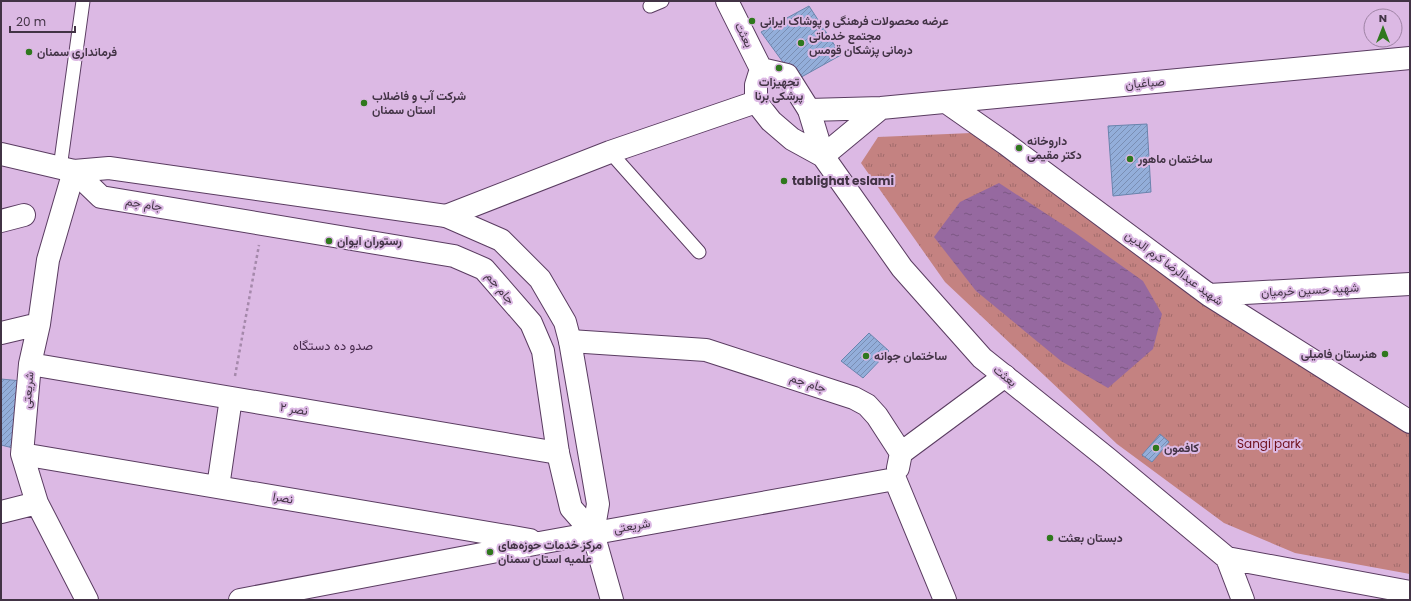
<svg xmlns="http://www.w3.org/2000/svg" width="1411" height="601" viewBox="0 0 1411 601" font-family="Poppins,Vazirmatn,sans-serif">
<defs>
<pattern id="park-tufts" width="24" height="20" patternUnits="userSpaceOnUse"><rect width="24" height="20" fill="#c48281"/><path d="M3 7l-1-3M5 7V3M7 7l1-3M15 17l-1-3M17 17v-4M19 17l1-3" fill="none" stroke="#a16b6b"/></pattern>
<pattern id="water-ripples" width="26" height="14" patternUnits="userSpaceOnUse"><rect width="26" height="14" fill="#9669a0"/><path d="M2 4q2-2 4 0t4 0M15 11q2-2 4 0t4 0" fill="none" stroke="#7c5784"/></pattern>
<pattern id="building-hatch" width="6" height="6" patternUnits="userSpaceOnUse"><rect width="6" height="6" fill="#93aeda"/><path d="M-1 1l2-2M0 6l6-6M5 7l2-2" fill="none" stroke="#7a8eb3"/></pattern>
</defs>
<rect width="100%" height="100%" fill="#dcb9e4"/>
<path fill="url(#park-tufts)" d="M971,133L1018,167L1410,432V574L1295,553L1224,523L1117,444L945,282L861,163L878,137Z"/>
<path fill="url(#water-ripples)" d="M999,183L1074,232L1143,281L1162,314L1153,349L1108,388L1061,361L976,291L934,237L960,202Z"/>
<path fill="url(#building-hatch)" stroke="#6a84ad" d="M809,6L841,55L796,80L761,32Z
M1147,124L1151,192L1113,196L1108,126Z
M869,333L889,351L863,378L841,361Z
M1,379L22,381L13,448L1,445Z
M1160,434L1169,442L1152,462L1142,455Z"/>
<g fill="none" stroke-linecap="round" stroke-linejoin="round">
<g stroke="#5a3c61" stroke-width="15">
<path id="service" d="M650,6L662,1
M610,152L699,252
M60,168L83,1"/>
</g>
<g stroke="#5a3c61" stroke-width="24">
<path id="minor" d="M946,102L1006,144L1209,295L1410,422
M809,110L881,108L1410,58
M823,156L881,108
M74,171L48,260L39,324L30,364L22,454L37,503L87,600
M446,216L610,152L756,102
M1,221L24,215
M1209,295L1410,284
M1,333L39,324
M570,341L706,350L854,398L867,405L877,416L901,453
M30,364L558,453
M22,454L530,540
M898,468L901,453L1005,376
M895,479L945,600
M218,487L231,398
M1,512L37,503
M240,600L545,542L895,479"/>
</g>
<g stroke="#5a3c61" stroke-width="24">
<path id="tertiary" d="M727,1L761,69
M1,154L74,171L109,168L446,216L501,240L540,279L565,322L570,341L598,504L593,533
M823,156L792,139L771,121L756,102V85L761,69L787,75L809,110L823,156L902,268L982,358L1107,458L1227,558L1243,600
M74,171L101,197L454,256L484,269L531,323L543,351L558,453L571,508L593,533L612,600
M1227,558L1410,592"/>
</g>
<path stroke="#a589ab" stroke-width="2.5" stroke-dasharray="3 3" stroke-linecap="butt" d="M235,376L259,245"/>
<use href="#service" stroke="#fff" stroke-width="13"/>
<use href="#minor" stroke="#fff" stroke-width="22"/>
<use href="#tertiary" stroke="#fff" stroke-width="22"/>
</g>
<g fill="#2f781d" stroke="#dcb9e4" stroke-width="1.5">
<circle cx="752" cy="21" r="4"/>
<circle cx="801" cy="43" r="4"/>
<circle cx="29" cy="52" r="4"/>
<circle cx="779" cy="68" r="4"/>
<circle cx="364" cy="103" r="4"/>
<circle cx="1019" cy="148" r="4"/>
<circle cx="1130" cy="159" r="4"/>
<circle cx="784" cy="181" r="4"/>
<circle cx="329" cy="241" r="4"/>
<circle cx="1385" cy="354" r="4"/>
<circle cx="866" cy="356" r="4"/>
<circle cx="1156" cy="448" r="4"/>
<circle cx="1050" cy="538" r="4"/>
<circle cx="490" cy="552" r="4"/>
</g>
<g text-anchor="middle" stroke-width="4" stroke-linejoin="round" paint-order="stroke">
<g font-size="12" font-weight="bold" fill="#423345" stroke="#dcb9e4" text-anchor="start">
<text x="760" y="25">عرضه محصولات فرهنگی و پوشاک ایرانی</text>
<text x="809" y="40">مجتمع خدماتی<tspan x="809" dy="14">درمانی پزشکان قومس</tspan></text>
<text x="37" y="56">فرمانداری سمنان</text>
<text x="779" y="86" text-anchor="middle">تجهیزات<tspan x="779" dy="14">پرشکی برنا</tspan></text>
<text x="372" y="100">شرکت آب و فاضلاب<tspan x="372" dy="14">استان سمنان</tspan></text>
<text x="1027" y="145">داروخانه<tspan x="1027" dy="14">دکتر مقیمی</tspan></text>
<text x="1138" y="163">ساختمان ماهور</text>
<text x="792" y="185">tablighat eslami</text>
<text x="337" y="245">رستوران ایوان</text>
<text x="1377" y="358" text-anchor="end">هنرستان فامیلی</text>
<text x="874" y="360">ساختمان جوانه</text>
<text x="1164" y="452">کافمون</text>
<text x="1058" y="542">دبستان بعثت</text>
<text x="498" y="549">مرکز خدمات حوزه‌های<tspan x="498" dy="14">علمیه استان سمنان</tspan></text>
</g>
<g font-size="12" fill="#423345" stroke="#dcb9e4">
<text transform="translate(744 35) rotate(63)" y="4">بعثت</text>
<text transform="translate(1145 83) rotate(-5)" y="4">صباغیان</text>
<text transform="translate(144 204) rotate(9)" y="4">جام جم</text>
<text transform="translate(1174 268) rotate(36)" y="4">شهید عبدالرضا کرم الدین</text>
<text transform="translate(500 288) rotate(50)" y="4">جام جم</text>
<text transform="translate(1310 290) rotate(-3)" y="4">شهید حسین خرمیان</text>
<text transform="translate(1005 376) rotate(39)" y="4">بعثت</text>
<text transform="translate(808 383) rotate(18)" y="4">جام جم</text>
<text transform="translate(28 390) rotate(-85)" y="4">شریعتی</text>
<text transform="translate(294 409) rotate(9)" y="4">نصر ۲</text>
<text transform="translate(283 498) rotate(10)" y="4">نصرا</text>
<text transform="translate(632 526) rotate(-10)" y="4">شریعتی</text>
</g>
<g font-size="12" fill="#6f101d" stroke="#dcb9e4">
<text x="1269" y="448">Sangi park</text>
</g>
<g font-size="13" fill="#482b4e" stroke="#dcb9e4">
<text x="333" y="350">صدو ده دستگاه</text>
</g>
</g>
<rect width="1411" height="601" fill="none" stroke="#423345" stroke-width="4"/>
<g transform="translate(1383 28)"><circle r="19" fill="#dcb9e4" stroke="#9e83a4"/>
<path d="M0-3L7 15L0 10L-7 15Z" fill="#2f781d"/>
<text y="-6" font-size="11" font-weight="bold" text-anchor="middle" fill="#423345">N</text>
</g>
<path d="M10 26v6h65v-6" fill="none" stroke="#423345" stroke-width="2"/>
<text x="16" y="26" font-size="12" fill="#423345" stroke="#dcb9e4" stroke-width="3" paint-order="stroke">20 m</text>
</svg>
